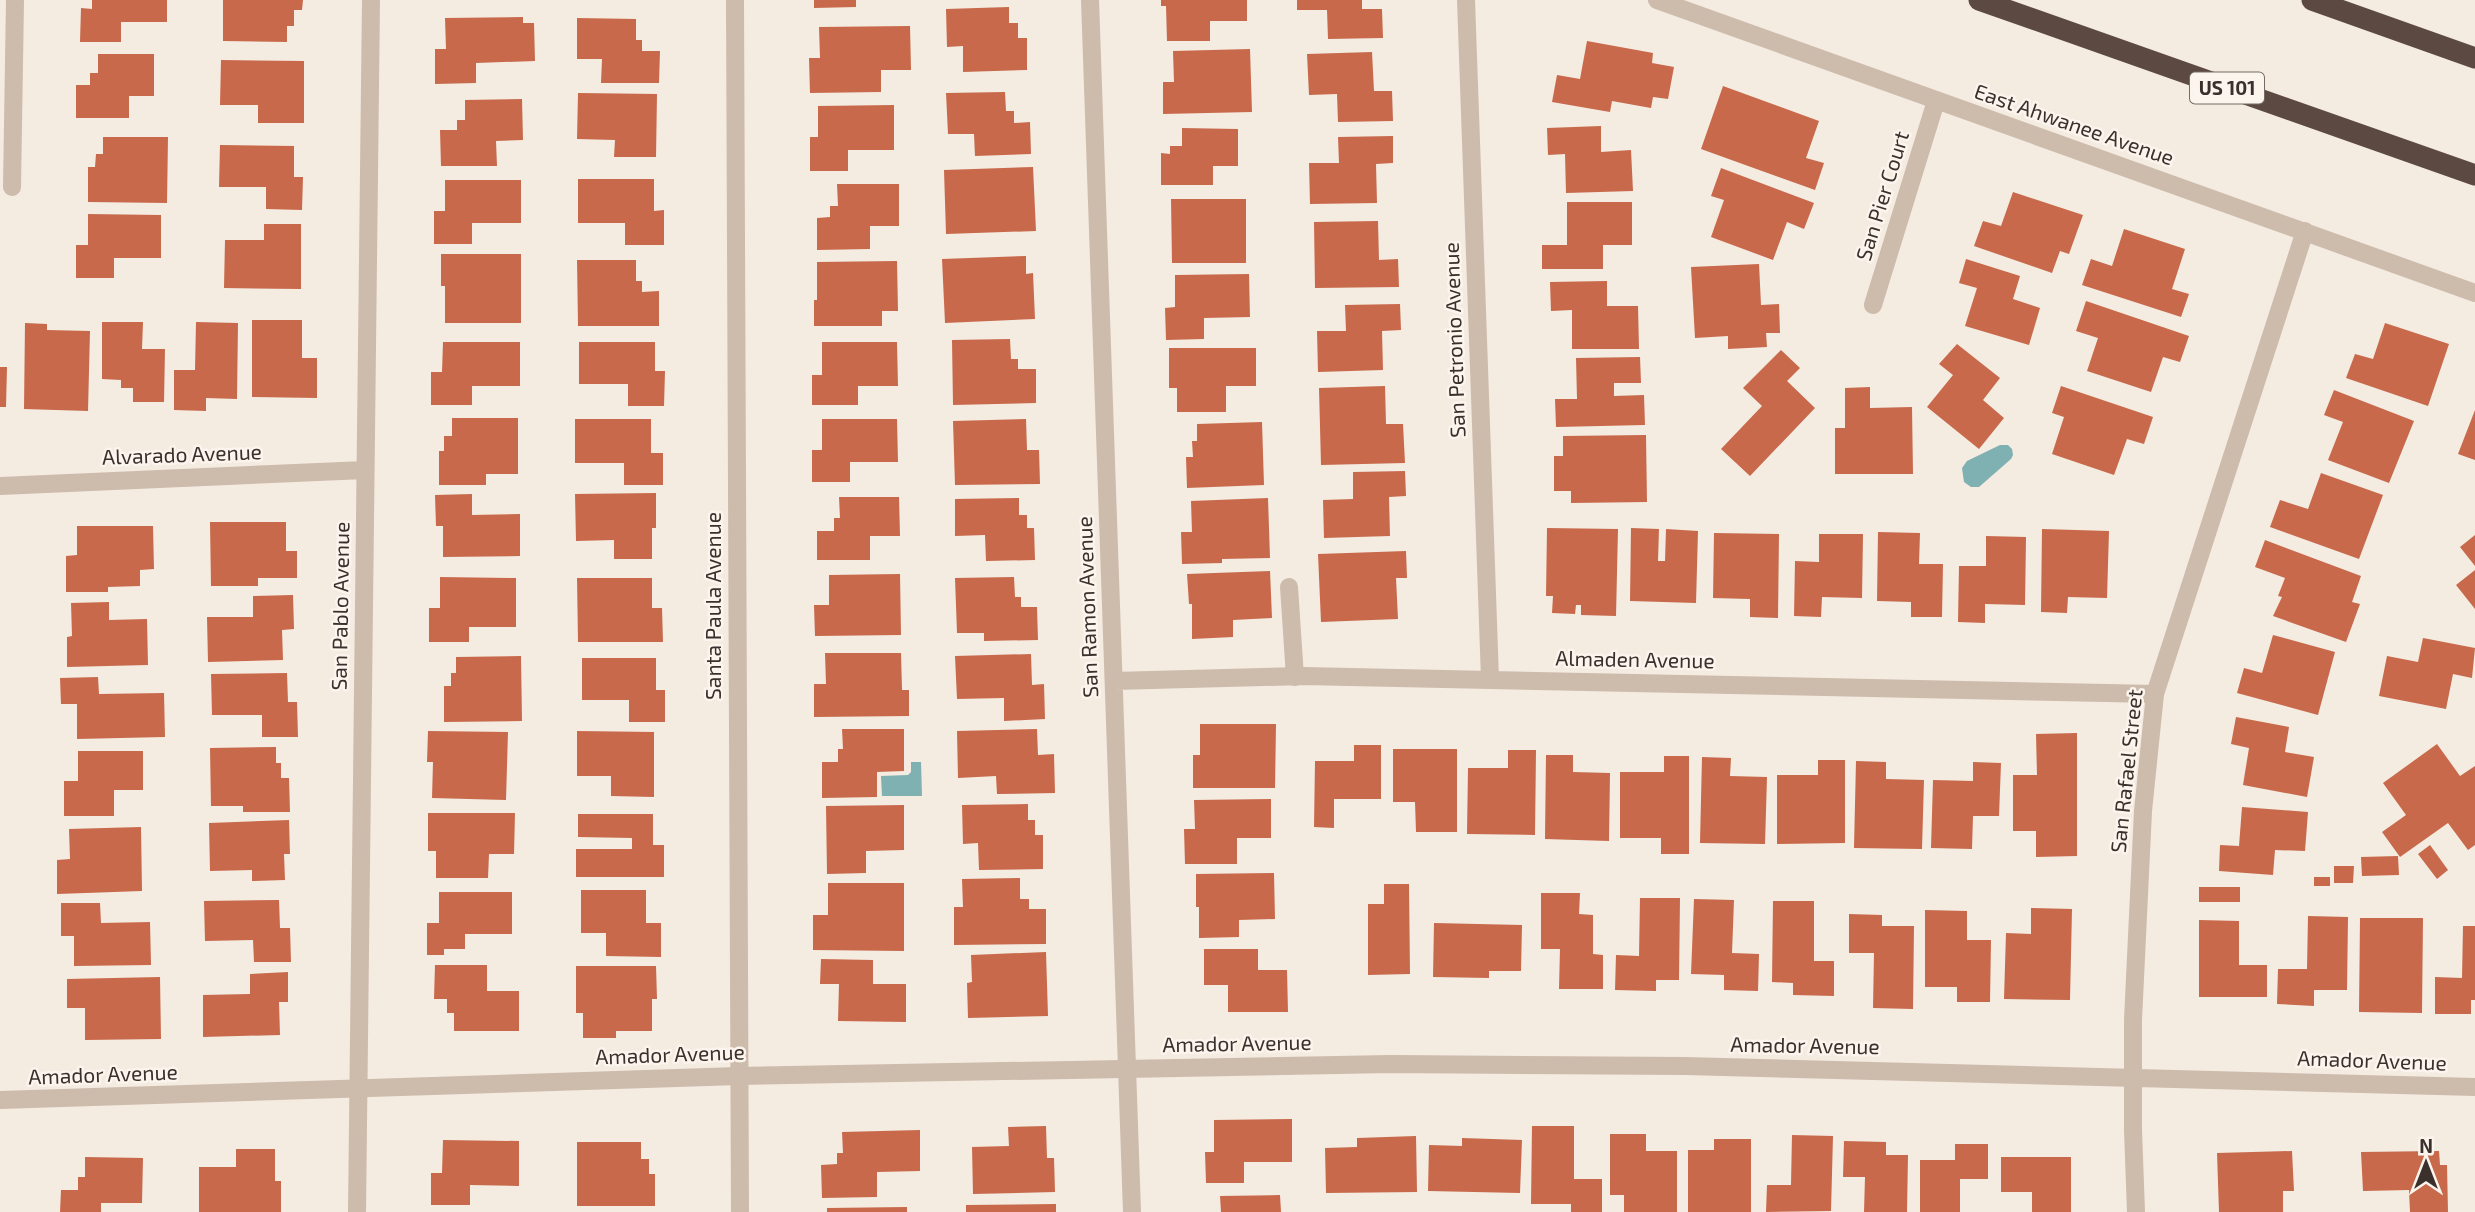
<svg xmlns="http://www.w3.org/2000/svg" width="2475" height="1212" viewBox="0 0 2475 1212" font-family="'Exo 2',sans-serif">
<rect width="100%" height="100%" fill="#f4ebe1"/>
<path fill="#7fb0b2" d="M2000,445H2008L2012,449L2013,455L2011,459L1979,487H1971L1964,482L1962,468L1967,461Z
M911,762H921L922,796H882L881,776L908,775L911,772Z"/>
<path fill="#c8694b" d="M92,0H167V22H121V42H80L81,8L92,9Z
M223,0H303L302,10H294V26H287V42L223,41Z
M814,0H856V7L814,8Z
M1161,0H1247V21H1210V41H1167L1166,6H1161Z
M1297,0H1362V9H1382L1383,38L1328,39L1327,10H1297Z
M1009,7V23H1018V38H1027V70L963,72V46L947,47L946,9Z
M523,17V23H534L535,61L476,63V83L435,84V49H446L445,18Z
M577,18L636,19V40H642V51H660L659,83H601L602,59H577Z
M910,26L911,70H881V92L810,93L809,58H820L819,27Z
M1587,41L1653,53L1652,63L1674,67L1668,99L1653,97L1651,108L1612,101L1610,112L1552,102L1557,75L1580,79Z
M1250,49L1252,112L1163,114V82H1174L1173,51Z
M1372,52L1374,91H1392L1393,121L1338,122L1337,94L1309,95L1307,54Z
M98,54H154V96H129V118H76V85H90V73H98Z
M221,60L304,61V123H258V105H220Z
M1723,86L1819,121L1806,158L1824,163L1815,190L1701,149Z
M1005,92L1006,111H1014V123L1030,122L1031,154L975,156L974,134H948L946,93Z
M578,93L657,94L656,157H614L615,140L577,139Z
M522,99L523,140L496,141L497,166H441L440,130H457V120H465V100Z
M894,105V150H848V171H810V137H818V106Z
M1601,126V152L1631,150L1633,191L1566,193L1565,154L1548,155L1547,128Z
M1182,128L1238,129V166H1213V185H1161V153L1170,154V146H1182Z
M1393,136V163L1376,164L1377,203L1310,204L1309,163H1339L1338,137Z
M103,137H168L167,203L88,202V167H95L96,154H103Z
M220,145L294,146V177H303L302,210L266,209V187H219Z
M1033,167L1036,231L946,234L944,170Z
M1721,168L1814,203L1804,229L1787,222L1773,260L1711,237L1724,200L1711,196Z
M578,179H654V211L664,210V245H625V223H578Z
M445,180H521V223H472V244H434V211H445Z
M837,184H899V226H870V249L817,250V218L830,217V206H838Z
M2013,192L2083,215L2069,254L2060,251L2052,273L1974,246L1983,221L2001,226Z
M1171,199H1246V263H1172Z
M1567,202H1632V245H1603V269H1542V245H1567Z
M88,214L161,215V258H114V278H76V245H88Z
M1378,221L1379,260L1398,259L1399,287L1315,288L1314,222Z
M264,224H301V289L224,288L225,240H264Z
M2124,229L2185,249L2172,289L2189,294L2181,317L2082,285L2091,259L2112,266Z
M441,254H521V323H445V286H441Z
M1026,256V274L1033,273L1035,319L945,323L942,259Z
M1966,259L2020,276L2013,299L2040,308L2029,345L1965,326L1977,288L1959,283Z
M577,260H636V281H642V292L659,291V326H578Z
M897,261L898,311H882V326H814V300H817V262Z
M1759,264L1761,305L1779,304L1780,333H1766L1767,347L1728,349V336L1695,338L1691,267Z
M1249,274L1250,317L1204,318V339L1166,340L1165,308L1175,307V275Z
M1607,281V306H1638L1639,349H1572V310L1551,311L1550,282Z
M2086,301L2189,336L2180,362L2163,357L2151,392L2087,371L2098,338L2076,331Z
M1400,304L1401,330L1382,331L1383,370L1318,372L1317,331H1346L1345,305Z
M252,320H302V358H317V398L252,397Z
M102,322H143L142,349H165L164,402H133V388H121V380L102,379Z
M196,322L238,323L237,399L206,398V411L174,410V370H195Z
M25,323L47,324V330L90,331L88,411L24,409Z
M2385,323L2449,344L2428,406L2346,378L2355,354L2373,359Z
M1010,339L1011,359H1018V369H1036V403L953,405L952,340Z
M443,342H520V386H472V405H431V372H442Z
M579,342H655V371H665L664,406H628V384H579Z
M822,342H897L898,386H858V405H812V375H822Z
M1957,344L2000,378L1983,400L2004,418L1979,449L1927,407L1953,375L1939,364Z
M1169,348H1256V386H1226V412H1177V388H1169Z
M1781,350L1800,368L1787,381L1815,408L1750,476L1721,449L1762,406L1743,388Z
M1640,357L1641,383H1614V396L1644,395L1645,425L1556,427L1555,399H1577L1576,358Z
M0,367H7L6,407H0Z
M1385,386L1386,424H1403L1405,463L1321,465L1319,388Z
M2061,386L2153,417L2144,444L2127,439L2114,475L2052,454L2064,417L2052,413Z
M1870,387V408L1912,407L1913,474H1835V428H1845V388Z
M2334,390L2414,421L2389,483L2328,460L2343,422L2324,415Z
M2475,410V460L2458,454Z
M452,418H518V474H486V485H439V451H444V436H452Z
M575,419H651V453H663V485H624V463H575Z
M822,419H897L898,462H850V482H812V450H822Z
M1026,419L1027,450H1039L1040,484L955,485L953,421Z
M1262,422L1264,485L1187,488L1186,457H1193L1192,441H1197V424Z
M1646,435L1647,502L1571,503V491H1554V456H1563V436Z
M1405,471L1406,496L1389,497L1390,536L1324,538L1323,500L1353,499V472Z
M2321,473L2383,495L2359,559L2270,527L2280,500L2308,509Z
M656,493V528H652V559H614V540L576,541L575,494Z
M472,494V515L520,514V556L443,557V526H436L435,495Z
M839,497H899L900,536H870V560H817V531H834V518H840Z
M1019,498V515H1027V528H1034L1035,560L986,561L985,535L955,536V499Z
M1268,498L1270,558L1222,559V563L1182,564L1181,532H1192L1191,501Z
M210,522H286V551H297V578H258V586H211Z
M77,526H153L154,569L140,570V586L108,587V592H66V556L77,555Z
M1547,528L1618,529L1616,616L1581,615V605H1576L1575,614L1552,613L1553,596H1546Z
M1631,528L1659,529L1658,561H1665L1666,529L1698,531L1696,603L1630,601Z
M2042,529L2109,531L2107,598L2068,597L2067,613L2041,612Z
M1878,532L1920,533L1919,564H1943L1942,617H1911V602L1877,601Z
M1714,533L1779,534L1778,618L1750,617V599L1713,598Z
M1819,534H1863L1862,598L1822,597L1821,617L1794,616L1795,561L1819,562Z
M2475,535V566L2460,547Z
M1986,536L2026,537L2025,605L1985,604V623L1958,622L1959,566H1986Z
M2265,540L2361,576L2352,602L2360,604L2346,642L2273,616L2282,597L2278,596L2285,578L2255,567Z
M1406,551L1407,578H1396L1398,619L1321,622L1318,554Z
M2475,570V609L2456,585Z
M1270,571L1272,618L1233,620V637L1192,639V604H1189L1187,574Z
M900,574L901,635L815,636L814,605H829V575Z
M440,577L516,578V627H469V642H429V608H440Z
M1014,577L1015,597H1021V607H1037L1038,640L984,641V633H957L955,578Z
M577,578H652V608H662L663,642H578Z
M293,595L294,629L282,630L283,660L208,662L207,617H253V596Z
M109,602V620L147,619L148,665L67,667V637L72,636L71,603Z
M2273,635L2335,652L2318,715L2237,693L2244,668L2262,673Z
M2423,638L2475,648L2472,678L2453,674L2446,709L2379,696L2387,656L2418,662Z
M825,653H901L902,690H909V716L814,717V684H826Z
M1031,654L1032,685L1044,684L1045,719L1004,721V698L957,699L955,656Z
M521,656L522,721L444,722V686H451V673H456V657Z
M582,658H656V690H665V722H629V700H582Z
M287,673L288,702H297L298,737H262V715H212L211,674Z
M98,677L99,694L164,693L165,737L77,739V704H61L60,678Z
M2236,717L2289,727L2285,752L2314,757L2307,797L2243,785L2249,748L2231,744Z
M1200,724H1276L1275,788H1193V755H1200Z
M842,729H904V771L877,772V797L822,798V762H838V749H843Z
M1037,729L1038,755L1054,754L1055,793L997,794L996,776L958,778L957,731Z
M428,731L508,732L506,800L432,798L433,762H427Z
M577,731L654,732V797L611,796V776H577Z
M2077,733V856L2036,857V831H2013V775H2037L2036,734Z
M2437,744L2460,776L2475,766V845L2468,850L2448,823L2400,857L2382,832L2406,815L2383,783Z
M1354,745H1381V799H1334V828L1314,827L1315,761H1354Z
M276,747V763H281V778H289L290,812H243V806H211L210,748Z
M1393,749H1457V832H1416L1415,802H1393Z
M1508,750H1536L1535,835L1467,834L1468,768H1508Z
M78,751H143V790H114V816H64V781H78Z
M1546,755H1573V772L1610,773L1609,841L1545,839Z
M1664,756H1689V854H1661V838H1620V772H1664Z
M1702,757L1731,758L1730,776L1767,777L1765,844L1700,843Z
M1818,760H1845V843L1777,844V775H1818Z
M1856,761L1886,762V779L1924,780L1922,849L1854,848Z
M1973,762L2001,763L1999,816H1973L1972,849L1931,848L1933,780L1973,781Z
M1271,799V838H1237V864H1185L1184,829H1195L1194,800Z
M1028,804V820H1035V835H1043V869L979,870L978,843L963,844L962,805Z
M904,805V850L866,851V873L827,874L826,806Z
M2242,807L2308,812L2305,851L2275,850L2273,875L2219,871L2220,845L2239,846Z
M428,813H515L514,854H489L488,878H436V851H428Z
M578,814H653V845H664V877H576V849H632V838L578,837Z
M289,820L290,854H284L285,880L252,881V870L210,871L209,823Z
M141,827L142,891L57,894V860L70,859L69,829Z
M2430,845L2448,870L2437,879L2418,854Z
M2398,856L2399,875L2362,876L2361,857Z
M2334,866H2354L2353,883H2334Z
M1274,873L1275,919L1239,920V937L1199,938V907H1196V874Z
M2314,877H2330V886H2314Z
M1020,878V899H1029V909H1046V944L954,945V907H963L962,879Z
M828,883H904V951L813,950V915H828Z
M1384,884H1409L1410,974L1368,975V904H1384Z
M2199,887H2240V902H2199Z
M581,890H646V923H661V957L606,956V933H581Z
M439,892H512V934H465V949H444V955H427V923H439Z
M1541,893H1580L1579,914L1593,915V954L1603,955V989H1559L1560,949H1541Z
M1640,898H1680L1679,980H1656V991L1615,990L1616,955L1639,956Z
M1694,899L1734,900L1732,953L1759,954L1758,991L1724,990V975L1691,974Z
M279,900L280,928H290L291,962H254L253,940L205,941L204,901Z
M1773,901H1814V961H1834V996L1793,995V983L1772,982Z
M61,903H100L101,923L150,922L151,965L74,966V936H61Z
M2031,908L2072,909L2070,1000L2004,999L2006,933L2031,934Z
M1925,910L1967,911V940H1991L1990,1002H1957V987H1925Z
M1849,914L1882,915V926H1914L1913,1009L1873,1008L1874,953H1849Z
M2308,916L2348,917L2347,990H2314V1006L2277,1004L2278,969H2307Z
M2360,918H2423L2422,1013L2359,1012Z
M2199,920L2239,921V965H2267V997H2199Z
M1434,923L1522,925L1521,971H1489V978L1433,977Z
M2463,926H2475V1000H2471V1014H2435V977L2462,978Z
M1204,949H1258V970H1287L1288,1012H1228V985H1204Z
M1046,952L1048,1016L968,1018L967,983L972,982L971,955Z
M821,959L873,960V984H906V1022L838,1021L839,984H820Z
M435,965H487V991H519V1031H454V1013H447V999H434Z
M576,966H656L657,999H652V1031H616V1038H583V1013H576Z
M288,972V1002H279L280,1035L203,1037V995L250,994V974Z
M160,977L161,1039L85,1040V1008H67V979Z
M1292,1119V1162H1244V1183H1206L1205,1152H1214V1120Z
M1046,1126L1047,1158H1054L1055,1192L973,1194L972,1147L1009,1146L1008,1127Z
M1532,1126H1574V1179H1602V1212H1571V1204H1531Z
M920,1130V1171L877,1172V1197L822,1198L821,1165L837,1164V1153H843L842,1132Z
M1610,1134H1646V1151H1677V1212H1624V1195H1610Z
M1792,1135L1833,1136L1831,1211L1766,1212L1767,1185H1791Z
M1416,1136L1417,1192L1326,1193L1325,1148L1357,1147V1138Z
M1462,1138L1522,1140L1520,1193L1428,1191L1429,1145L1462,1146Z
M1714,1139H1751V1212H1688V1150H1714Z
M443,1140L519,1141V1186L470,1185V1205H431V1173H442Z
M1844,1141L1886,1142V1155H1908L1907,1212H1864L1865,1177H1843Z
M577,1142H641V1159H649V1174H655V1206H577Z
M1955,1144H1988V1179H1960V1212H1920V1160H1955Z
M236,1149H275V1181H281V1212H199V1167H236Z
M2292,1151L2294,1191H2283V1212H2219L2217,1153Z
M2439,1151L2440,1165H2447L2448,1212H2410L2409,1190L2363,1191L2361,1152Z
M85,1157L143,1158L142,1203H101V1212H60L61,1190H78V1177H85Z
M2001,1157H2071V1212H2032V1192H2001Z
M1280,1195L1281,1212H1221L1220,1196Z
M1056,1204V1212H966V1205Z
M907,1207V1212H827V1208Z"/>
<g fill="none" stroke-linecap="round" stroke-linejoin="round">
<path stroke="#cdbbac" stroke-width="18" d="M1289,587L1295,677"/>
<path stroke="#cdbbac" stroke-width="18" d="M735,0L740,1212
M1090,0L1132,1212
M1466,0L1490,679
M12,187L15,0
M1873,305L1936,101
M0,486L365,470
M1114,681L1303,676L2155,694
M357,1212L371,0"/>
<path stroke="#cdbbac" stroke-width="18" d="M1657,0L2475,293
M0,1100L738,1076L1390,1064L1685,1066L2475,1087
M2136,1212L2133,1130V1020L2143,811L2155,694L2305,231"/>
<path stroke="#5c4a42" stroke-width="21" d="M1979,0L2475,175
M2312,0L2475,58"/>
</g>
<g text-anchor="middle" stroke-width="5" stroke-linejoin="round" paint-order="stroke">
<rect fill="#fbf5ee" stroke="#756b66" stroke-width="2" x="2190" y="72.5" width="74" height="31" rx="5"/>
<g font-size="19" font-weight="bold" fill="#3b302b">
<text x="2227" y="95">US 101</text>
</g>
<g font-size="21" fill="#3b302b" stroke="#fbf5ee">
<text transform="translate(2074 125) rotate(19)" y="7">East Ahwanee Avenue</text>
<text transform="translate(1883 196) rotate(-73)" y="7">San Pier Court</text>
<text transform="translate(1455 340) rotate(-92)" y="7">San Petronio Avenue</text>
<text transform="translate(182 455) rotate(-2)" y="7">Alvarado Avenue</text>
<text transform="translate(341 606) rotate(-89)" y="7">San Pablo Avenue</text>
<text transform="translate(714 606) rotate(-90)" y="7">Santa Paula Avenue</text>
<text transform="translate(1088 607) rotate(-92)" y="7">San Ramon Avenue</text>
<text transform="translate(1635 660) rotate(1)" y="7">Almaden Avenue</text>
<text transform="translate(2127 771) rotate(-84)" y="7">San Rafael Street</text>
<text transform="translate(1237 1044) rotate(-1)" y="7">Amador Avenue</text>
<text transform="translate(1805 1046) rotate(1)" y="7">Amador Avenue</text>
<text transform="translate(670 1055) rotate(-2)" y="7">Amador Avenue</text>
<text transform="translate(2372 1061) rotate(2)" y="7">Amador Avenue</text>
<text transform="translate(103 1075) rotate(-2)" y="7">Amador Avenue</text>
</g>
</g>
<g transform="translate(2426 1163)" stroke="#fbf5ee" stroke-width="5" paint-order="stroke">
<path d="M0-5L12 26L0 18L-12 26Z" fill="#3b302b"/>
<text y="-10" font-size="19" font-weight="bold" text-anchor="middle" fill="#3b302b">N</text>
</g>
</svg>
